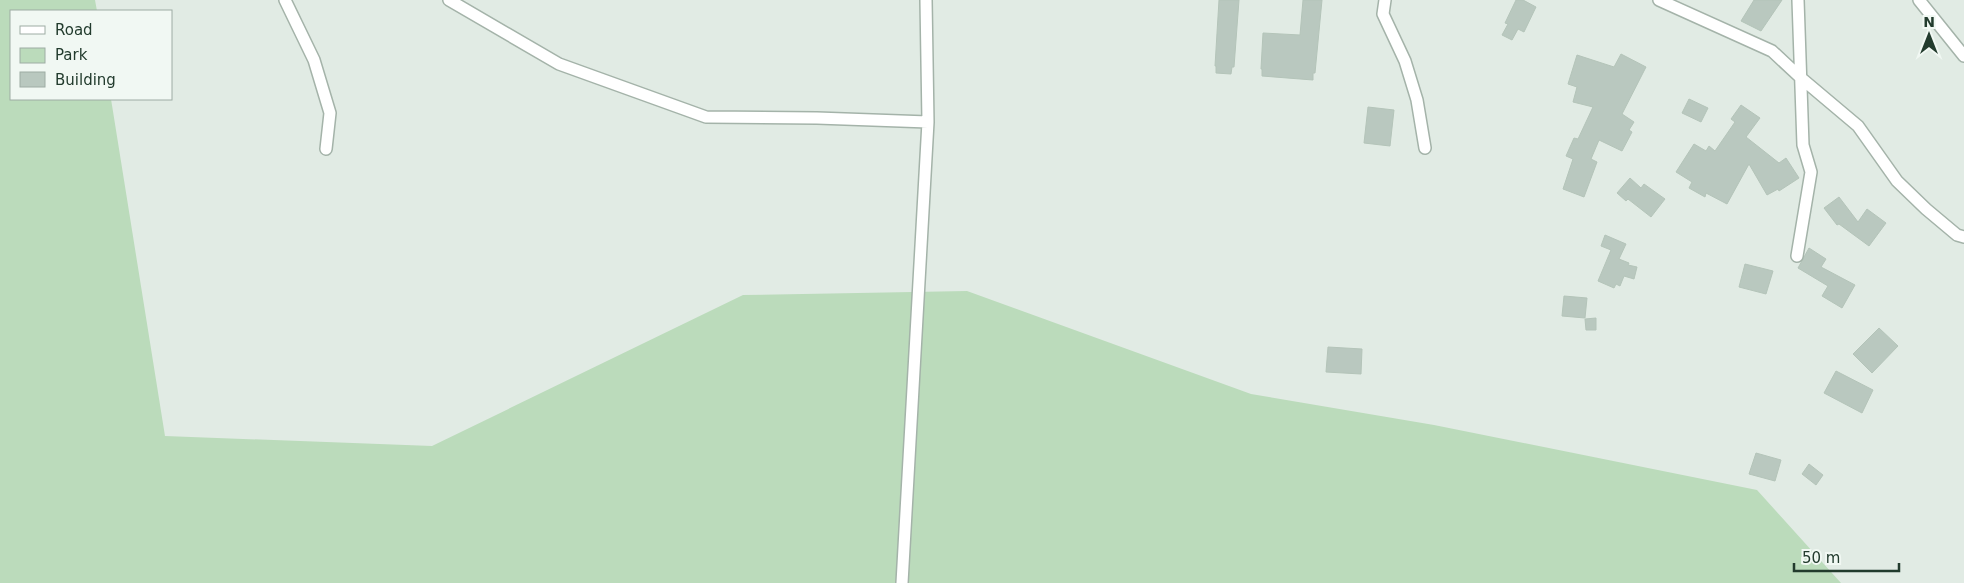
<svg xmlns="http://www.w3.org/2000/svg" width="1964" height="583" viewBox="0 0 1964 583" font-family="'DejaVu Sans',sans-serif">
<rect width="100%" height="100%" fill="#e1ebe4"/>
<path fill="#bbdbbb" d="M0,0H95L97,11H11V99H111L165,436L432,446L743,295L967,291L1251,394L1434,425L1757,490L1841,583H0Z"/>
<path fill="#b9c8bf" stroke="#b4c4b9" d="M1219,0H1239L1234,67H1232L1231,74L1216,73V66H1215Z
M1303,0H1322L1315,73H1313V80L1262,76V69H1261L1263,33L1300,35Z
M1516,0H1523L1536,7L1524,32L1518,29L1512,40L1502,35L1508,24L1505,23Z
M1754,0H1782L1761,31L1741,21Z
M1621,54L1646,67L1622,114L1634,122L1629,130L1632,132L1622,151L1599,140L1591,159L1597,162L1584,197L1563,189L1573,159L1566,156L1574,138L1578,139L1593,107L1573,102L1577,87L1568,84L1577,55L1614,67Z
M1689,99L1708,108L1701,122L1682,113Z
M1741,105L1760,118L1746,137L1779,163L1786,158L1799,178L1779,191L1778,189L1767,195L1749,164L1727,204L1706,193L1705,197L1689,188L1692,182L1676,172L1694,144L1706,151L1709,146L1715,151L1735,122L1731,119Z
M1368,107L1394,110L1390,146L1364,143Z
M1630,178L1641,188L1644,184L1665,199L1651,217L1628,199L1626,201L1617,193Z
M1839,197L1858,222L1867,209L1886,223L1869,246L1839,224L1837,225L1824,208Z
M1605,235L1626,244L1619,259L1629,263L1628,265L1637,267L1634,279L1624,276L1620,286L1616,284L1614,288L1598,281L1611,250L1601,246Z
M1809,248L1826,259L1821,267L1855,285L1842,308L1822,296L1828,286L1798,268Z
M1745,264L1773,271L1766,294L1739,287Z
M1564,296L1587,298L1585,318L1562,316Z
M1596,318V330H1586L1585,319Z
M1879,328L1898,346L1872,373L1853,354Z
M1328,347L1362,349L1361,374L1326,372Z
M1836,371L1873,390L1862,413L1824,393Z
M1756,453L1781,460L1775,481L1749,474Z
M1809,464L1823,475L1816,485L1802,474Z"/>
<g fill="none" stroke-linecap="round" stroke-linejoin="round">
<g stroke="#a4b3a9" stroke-width="14">
<path id="minor" d="M285,0L314,60L330,113L326,149
M449,0L559,64L706,117L817,118L928,122
M1385,0L1383,14L1405,61L1417,100L1425,148
M1659,0L1772,51L1801,78L1858,126L1897,181L1926,209L1957,235L1964,237
M1919,0L1964,56
M1797,256L1811,172L1803,145L1798,0
M902,583L928,122L926,0"/>
</g>
<use href="#minor" stroke="#fff" stroke-width="11"/>
</g>
<rect x="10" y="10" width="162" height="90" fill="#f1f8f3" stroke="#9eaca4"/>
<rect x="20" y="26" width="25" height="8" fill="#ffffff" stroke="#9eaca4"/>
<text x="55" y="35" font-size="15" fill="#223b2d">Road</text>
<rect x="20" y="48" width="25" height="15" fill="#bbdbbb" stroke="#9eaca4"/>
<text x="55" y="60" font-size="15" fill="#223b2d">Park</text>
<rect x="20" y="72" width="25" height="15" fill="#b9c8bf" stroke="#9eaca4"/>
<text x="55" y="85" font-size="15" fill="#223b2d">Building</text>
<g transform="translate(1929 35)" stroke="#f1f8f3" stroke-width="4" paint-order="stroke">
<path d="M0-4L9 19L0 12L-9 19Z" fill="#223b2d"/>
<text y="-8" font-size="14" font-weight="bold" text-anchor="middle" fill="#223b2d">N</text>
</g>
<path d="M1794 563v8h105v-8" fill="none" stroke="#223b2d" stroke-width="2.5"/>
<text x="1802" y="563" font-size="15" fill="#223b2d" stroke="#f1f8f3" stroke-width="4" paint-order="stroke">50 m</text>
</svg>
